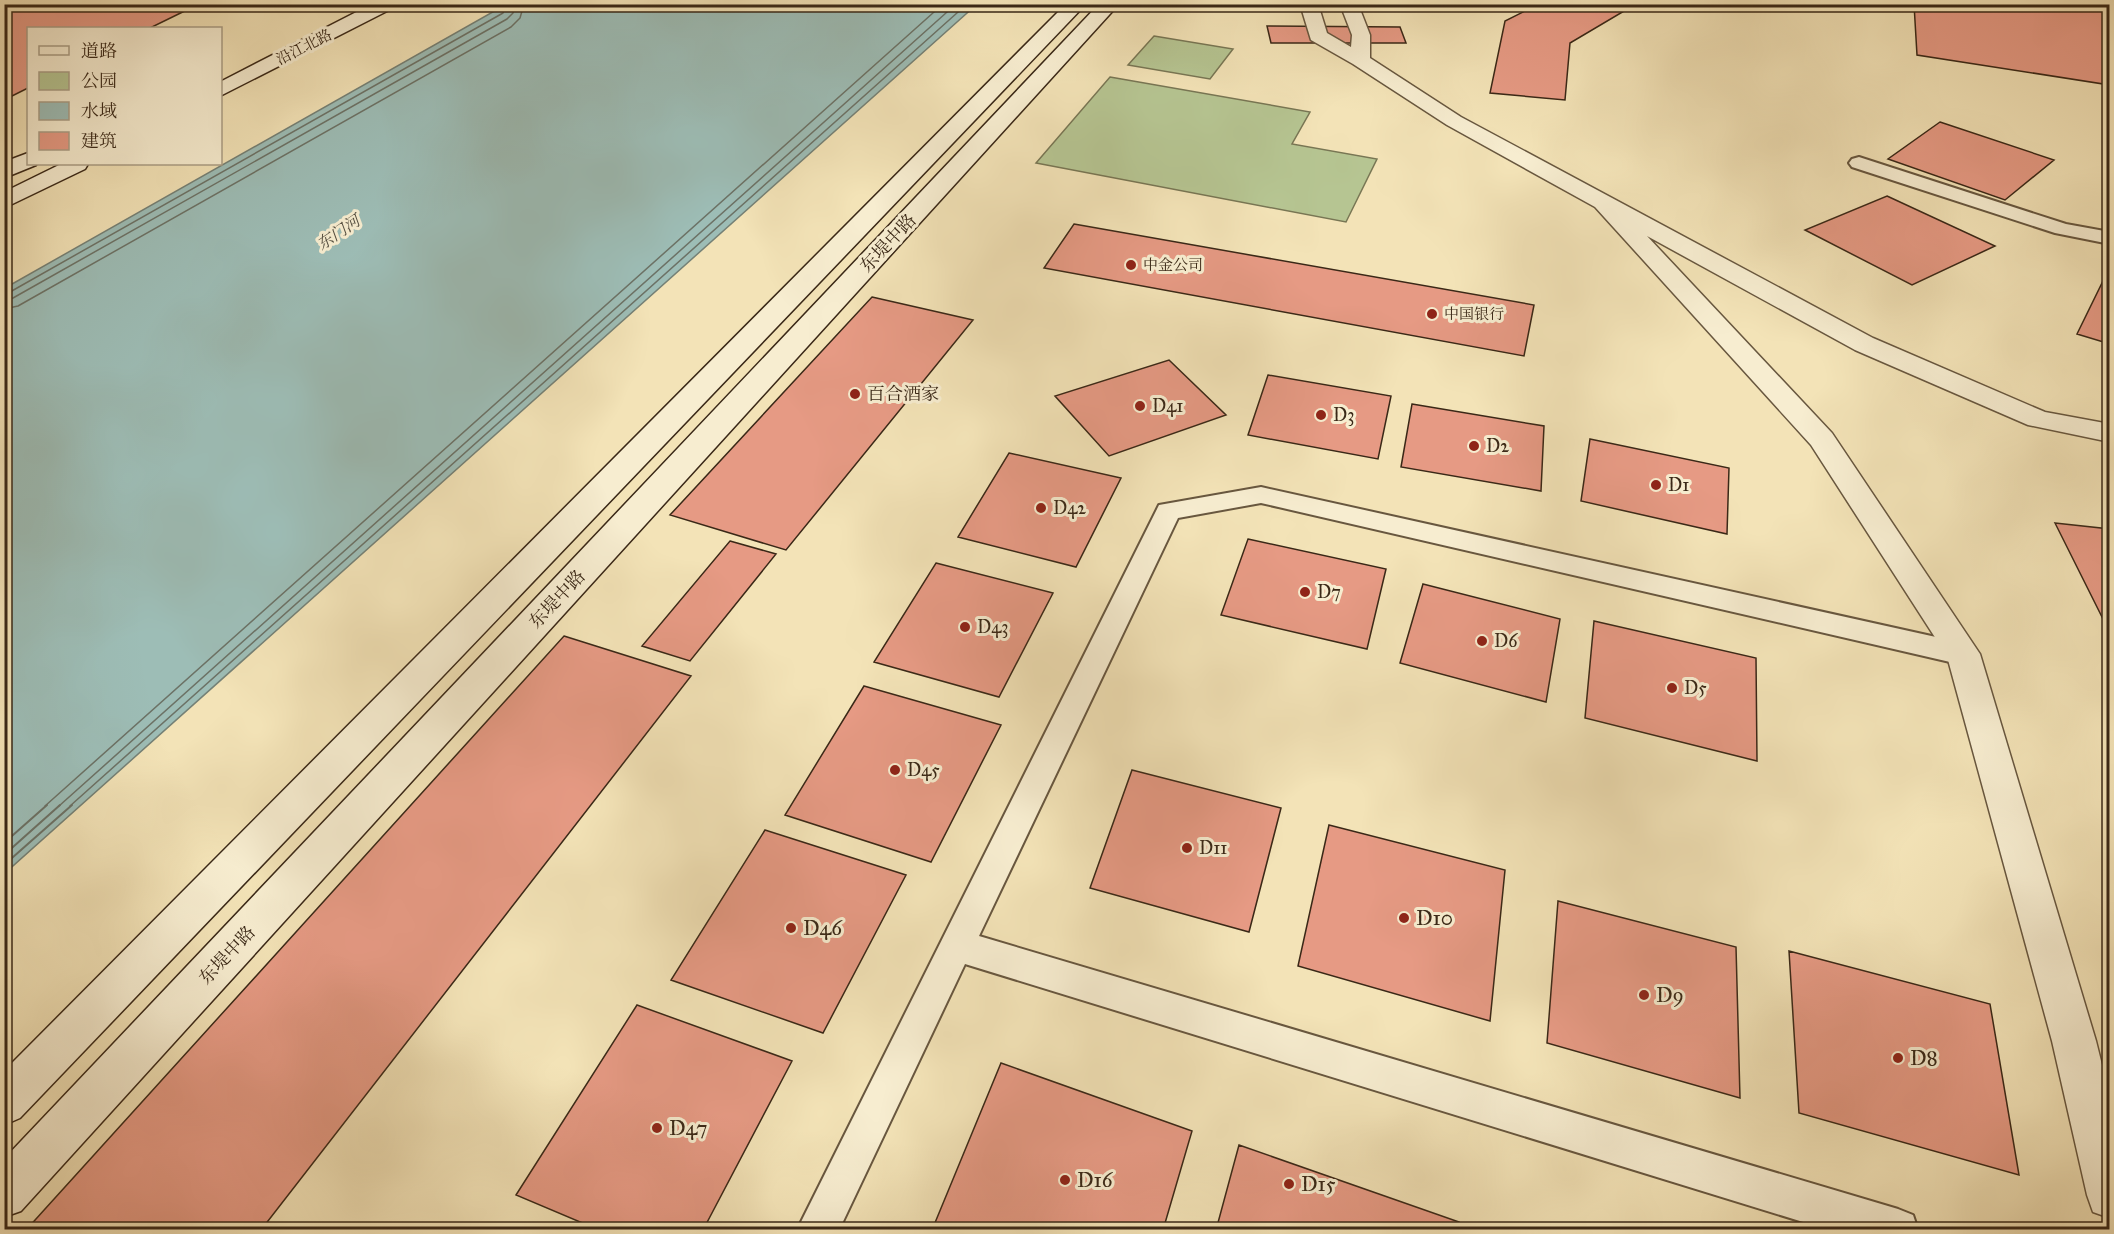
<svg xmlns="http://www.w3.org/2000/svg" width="2114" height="1234" viewBox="0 0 2114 1234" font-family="'IM FELL Great Primer','Noto Serif SC',serif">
<rect width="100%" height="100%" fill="#f3e3b7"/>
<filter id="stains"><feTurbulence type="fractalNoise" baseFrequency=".00333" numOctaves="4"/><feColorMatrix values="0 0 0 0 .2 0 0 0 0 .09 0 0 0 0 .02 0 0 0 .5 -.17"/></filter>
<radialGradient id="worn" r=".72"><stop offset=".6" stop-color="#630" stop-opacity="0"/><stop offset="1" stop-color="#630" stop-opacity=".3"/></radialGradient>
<path fill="#b6c592" stroke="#787654" stroke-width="1.5" d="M1154,36L1233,49L1210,79L1128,65Z
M1110,77L1310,112L1292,144L1377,159L1346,222L1036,163Z"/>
<path fill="#9dbdb6" stroke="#758176" stroke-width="1.5" d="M505,5H976L5,873V288Z"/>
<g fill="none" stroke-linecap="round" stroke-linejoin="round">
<path stroke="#6c7266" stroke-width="1.5" d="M4,292H10L503,13L507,4
M4,300L13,298L507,19L513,13L515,4
M4,309L18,306L511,27L520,18L524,4
M45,806L943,4
M59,806L956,4
M70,806L967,4"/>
<path stroke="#6c7266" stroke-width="2" d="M4,843L47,805
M4,855L60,805
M4,865L72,805"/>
</g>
<path fill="#e69a84" stroke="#3a2817" stroke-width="1.5" d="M4,4H199L150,28H28V88L4,100Z
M1539,4H1636L1570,43L1565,100L1490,93L1505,21Z
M1834,4H1877V11Z
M1914,4H2110V85L1917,55Z
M1267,26L1400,27L1406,43H1271Z
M1940,122L2054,160L2005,200L1888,159Z
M1887,196L1995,246L1912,285L1805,230Z
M1074,224L1534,305L1524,356L1044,268Z
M2103,281L2110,283V344L2077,334Z
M872,297L973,320L786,550L670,515Z
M1169,360L1226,415L1109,456L1055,396Z
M1268,375L1391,396L1378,459L1248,435Z
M1412,404L1544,426L1541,491L1401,467Z
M1590,439L1729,468L1727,534L1581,501Z
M1009,453L1121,478L1076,567L958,537Z
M2055,523L2110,529V631H2109Z
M1248,539L1386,569L1367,649L1221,615Z
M730,541L776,554L690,661L642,646Z
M936,563L1053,593L999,697L874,662Z
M1423,584L1560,619L1546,702L1400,663Z
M1594,621L1756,658L1757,761L1585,718Z
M564,636L691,676L261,1230H26Z
M864,686L1001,725L931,862L785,815Z
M1132,770L1281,808L1249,932L1090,888Z
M1329,825L1505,870L1490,1021L1298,966Z
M765,830L906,875L823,1033L671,980Z
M1558,901L1736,947L1740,1098L1547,1043Z
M1789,951L1990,1004L2019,1175L1799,1113Z
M637,1005L792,1061L703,1230H599L516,1195Z
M1001,1063L1192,1131L1163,1230H932Z
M1239,1145L1459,1222L1457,1230H1216Z"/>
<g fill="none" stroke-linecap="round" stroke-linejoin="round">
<g stroke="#68573f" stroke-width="4">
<path id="service" d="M1859,157L2066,224L2110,232V244L2055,233L1852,167L1849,163L1852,159Z
M1261,487L1963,643L1973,646L1978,654L1973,662L1963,665L1261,503L1178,518L979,936L1898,1209L1913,1215L1918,1230H1829L965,964L839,1230H797L1159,505Z"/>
</g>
<g stroke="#68573f" stroke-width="3">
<path id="minor" d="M1300,4H1318L1327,33L1351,47L1352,35L1340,4H1358L1370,35V58L1461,117L1873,338L2045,412L2110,424V442L2028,425L1855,350L1647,236L1832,433L1980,654L2096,1041L2110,1097V1218L2093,1212L2087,1195L2052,1041L1947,656L1811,445L1595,207L1447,125L1353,64L1311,40Z"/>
</g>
<g stroke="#3a2817" stroke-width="3">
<path id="secondary" d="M372,4H396L393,8L220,96V82Z
M1066,4H1086L20,1118L4,1125V1071Z
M1099,4H1119L21,1211L4,1217V1159Z
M28,153V164L36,165L4,178V162Z
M61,164H88L85,169L4,208V192Z"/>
</g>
<use href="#service" fill="#f7edd0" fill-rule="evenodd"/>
<use href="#minor" fill="#f7edd0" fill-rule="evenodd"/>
<use href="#secondary" fill="#f7edd0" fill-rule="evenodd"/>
</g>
<g fill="#8f2418" stroke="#f7edd0" stroke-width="2">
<circle cx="1131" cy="265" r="6"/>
<circle cx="1432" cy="314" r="6"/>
<circle cx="855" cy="394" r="6"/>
<circle cx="1140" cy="406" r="6"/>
<circle cx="1321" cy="415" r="6"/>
<circle cx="1474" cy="446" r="6"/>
<circle cx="1656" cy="485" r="6"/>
<circle cx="1041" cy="508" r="6"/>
<circle cx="1305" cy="592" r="6"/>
<circle cx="965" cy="627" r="6"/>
<circle cx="1482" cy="641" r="6"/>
<circle cx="1672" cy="688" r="6"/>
<circle cx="895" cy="770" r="6"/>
<circle cx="1187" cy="848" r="6"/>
<circle cx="1404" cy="918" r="6"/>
<circle cx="791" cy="928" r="6"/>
<circle cx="1644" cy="995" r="6"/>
<circle cx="1898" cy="1058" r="6"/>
<circle cx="657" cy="1128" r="6"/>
<circle cx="1065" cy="1180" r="6"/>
<circle cx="1289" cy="1184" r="6"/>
</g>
<g text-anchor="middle" stroke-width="6" stroke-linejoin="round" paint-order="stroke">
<g font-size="15" fill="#3a2817" stroke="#f7edd0">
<text transform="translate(304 47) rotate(-27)" y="5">沿江北路</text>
</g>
<g font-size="15" fill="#3a2817" stroke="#f7edd0" text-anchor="start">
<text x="1143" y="270">中金公司</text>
<text x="1444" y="319">中国银行</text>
</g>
<g font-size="16" font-style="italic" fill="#534d3f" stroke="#f7edd0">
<text transform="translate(338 232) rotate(-34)" y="6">东门河</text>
</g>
<g font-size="18" fill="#3a2817" stroke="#f7edd0">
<text transform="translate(888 243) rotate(-47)" y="6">东堤中路</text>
<text transform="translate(557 599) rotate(-47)" y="6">东堤中路</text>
<text transform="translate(227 955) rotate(-47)" y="6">东堤中路</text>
</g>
<g font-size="18" fill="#3a2817" stroke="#f7edd0" text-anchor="start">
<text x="867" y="400">百合酒家</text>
<text x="1152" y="412">D41</text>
<text x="1333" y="421">D3</text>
<text x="1486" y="452">D2</text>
<text x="1668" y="491">D1</text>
<text x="1053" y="514">D42</text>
<text x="1317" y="598">D7</text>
<text x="977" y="633">D43</text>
<text x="1494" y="647">D6</text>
<text x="1684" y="694">D5</text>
<text x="907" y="776">D45</text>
<text x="1199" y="854">D11</text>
</g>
<g font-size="21" fill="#3a2817" stroke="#f7edd0" text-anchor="start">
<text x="1416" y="925">D10</text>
<text x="803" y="935">D46</text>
<text x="1656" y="1002">D9</text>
<text x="1910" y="1065">D8</text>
<text x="669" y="1135">D47</text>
<text x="1077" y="1187">D16</text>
<text x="1301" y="1191">D15</text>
</g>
</g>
<rect width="2114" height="1234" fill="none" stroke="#f3e3b7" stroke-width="24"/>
<rect x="6" y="6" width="2102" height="1222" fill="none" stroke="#3a2817" stroke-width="3"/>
<rect x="12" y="12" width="2090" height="1210" fill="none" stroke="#3a2817" stroke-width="1.5"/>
<rect x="27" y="27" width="195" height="138" fill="#f7edd0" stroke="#ab9e86" stroke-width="1.5"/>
<rect x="39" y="46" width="30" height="9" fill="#f7edd0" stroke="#ab9e86" stroke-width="1.5"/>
<text x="81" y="57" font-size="18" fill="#3a2817">道路</text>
<rect x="39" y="72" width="30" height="18" fill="#b6c592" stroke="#ab9e86" stroke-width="1.5"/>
<text x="81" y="87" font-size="18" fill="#3a2817">公园</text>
<rect x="39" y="102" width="30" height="18" fill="#9dbdb6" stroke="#ab9e86" stroke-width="1.5"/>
<text x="81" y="117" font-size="18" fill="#3a2817">水域</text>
<rect x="39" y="132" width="30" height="18" fill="#e69a84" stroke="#ab9e86" stroke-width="1.5"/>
<text x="81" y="147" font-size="18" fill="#3a2817">建筑</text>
<rect width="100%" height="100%" filter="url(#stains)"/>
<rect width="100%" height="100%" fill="url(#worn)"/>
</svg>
